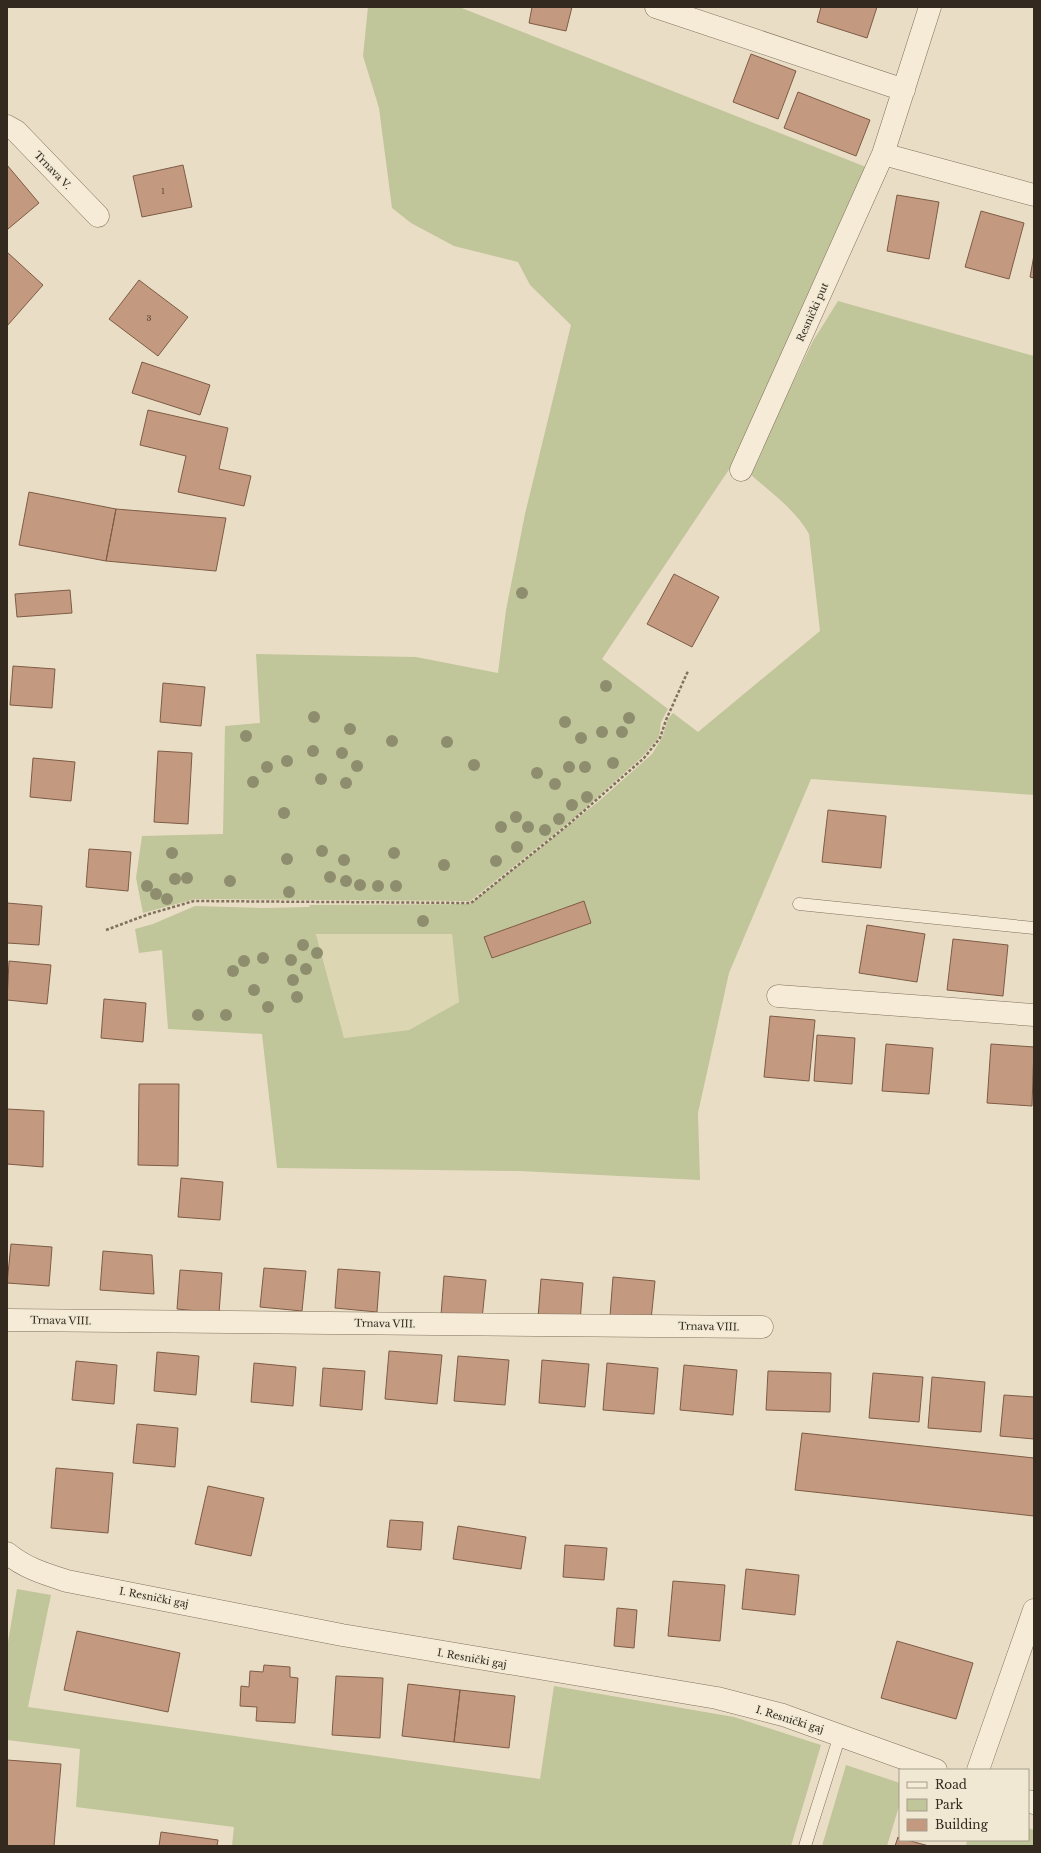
<svg xmlns="http://www.w3.org/2000/svg" width="1041" height="1853" viewBox="0 0 1041 1853" font-family="'Libre Baskerville',serif">
<rect width="100%" height="100%" fill="#e9dec5"/>
<path fill="#ddd6b3" d="M316,933L452,934L459,1002L409,1030L344,1038Z"/>
<path fill="#c1c59a" fill-rule="evenodd" d="M368,7H459L866,167L732,465L602,659L668,709L661,722L659,737L642,757L572,820L470,901L195,899L143,913L136,878L142,836L223,834L225,726L260,723L256,654L416,657L498,673L506,610L525,514L571,325L530,285L518,262L454,246L411,223L392,208L379,108L363,56Z
M838,301L1034,356V795L811,779L729,973L698,1113L700,1180L519,1171L277,1168L262,1034L168,1029L162,950L139,953L135,929L153,924L195,906L262,908L310,907L309,905L470,904L599,801L652,754L662,738L668,719L673,713L698,732L820,631L809,534C796,510 769,491 749,473L813,341ZM316,934H452L459,1002L409,1030L344,1038Z
M17,1589L51,1595L28,1707L540,1779L554,1686L734,1717L821,1745L791,1846H232L234,1827L76,1807L80,1749L7,1740V1648Z
M846,1765L900,1783V1803L887,1846H822Z
M1028,1828L1034,1830V1846H966L967,1840H1028Z"/>
<path fill="#c39a7f" stroke="#7e5b46" d="M532,7H572L566,31L529,23Z
M821,7H877L867,38L817,22Z
M751,54L796,71L778,119L733,102Z
M798,92L870,120L856,156L784,128Z
M7,165L39,203L8,229L7,227Z
M183,165L192,207L142,217L133,176Z
M897,195L939,202L929,259L887,251Z
M981,211L1024,223L1009,279L965,267Z
M7,252L43,285L7,326Z
M1034,255V278L1030,277Z
M139,280L188,317L158,356L109,319Z
M142,362L210,385L200,415L132,393Z
M148,410L228,428L219,469L251,476L244,506L178,492L186,456L140,445Z
M29,492L116,509L106,561L19,545Z
M116,509L226,518L216,571L106,561Z
M674,574L719,597L692,647L647,624Z
M70,590L72,613L17,617L15,594Z
M13,666L55,669L52,708L10,705Z
M163,683L205,687L201,726L160,722Z
M158,751L192,753L188,824L154,822Z
M33,758L75,762L71,801L30,797Z
M828,810L886,816L881,868L822,862Z
M89,849L131,852L128,891L86,887Z
M584,901L591,923L492,958L484,937Z
M7,903L42,906L39,945L7,943Z
M867,925L925,934L917,982L859,973Z
M953,939L1008,945L1003,996L947,990Z
M9,961L51,965L47,1004L7,1000Z
M104,999L146,1003L143,1042L101,1038Z
M770,1016L815,1020L809,1081L764,1077Z
M817,1035L855,1038L852,1084L814,1081Z
M886,1044L933,1048L929,1094L882,1091Z
M991,1044L1034,1047L1032,1106L987,1103Z
M139,1084H179L178,1166L138,1165Z
M7,1109L44,1111L43,1167L7,1164Z
M181,1178L223,1182L220,1220L178,1217Z
M11,1244L52,1247L49,1286L7,1283Z
M103,1251L152,1255L154,1294L100,1290Z
M264,1268L306,1271L302,1311L260,1307Z
M338,1269L380,1272L377,1312L335,1308Z
M180,1270L222,1273L219,1313L177,1309Z
M444,1276L486,1280L482,1319L441,1315Z
M613,1277L655,1281L651,1320L610,1316Z
M541,1279L583,1283L580,1322L538,1318Z
M389,1351L442,1355L437,1404L385,1399Z
M157,1352L199,1356L196,1395L154,1391Z
M458,1356L509,1360L505,1405L454,1401Z
M542,1360L589,1364L585,1407L539,1403Z
M76,1361L117,1365L114,1404L72,1400Z
M254,1363L296,1367L293,1406L251,1402Z
M607,1363L658,1368L654,1414L603,1410Z
M684,1365L737,1370L733,1415L680,1410Z
M323,1368L365,1371L362,1410L320,1406Z
M768,1371L831,1373L830,1412L766,1410Z
M873,1373L923,1377L919,1422L869,1418Z
M932,1377L985,1382L981,1432L928,1428Z
M1004,1395L1034,1397V1439L1000,1436Z
M137,1424L178,1428L175,1467L133,1463Z
M802,1433L1034,1458V1516L795,1490Z
M56,1468L113,1473L108,1533L51,1528Z
M208,1486L264,1498L251,1556L195,1544Z
M390,1520L423,1522L421,1550L387,1547Z
M458,1526L526,1537L521,1569L453,1559Z
M565,1545L607,1548L604,1580L563,1577Z
M746,1569L799,1575L795,1615L742,1609Z
M673,1581L725,1585L720,1641L668,1636Z
M617,1608L637,1610L634,1648L614,1646Z
M77,1631L180,1653L168,1712L64,1690Z
M897,1641L973,1663L956,1719L881,1698Z
M264,1665L290,1667V1677L298,1678L295,1723L256,1721L257,1707L240,1706L241,1686L249,1687L250,1671L263,1672Z
M336,1676L383,1678L380,1738L332,1735Z
M408,1684L460,1690L454,1742L402,1736Z
M460,1690L515,1696L509,1748L454,1742Z
M7,1760L61,1764L54,1846H7Z
M161,1832L218,1840L217,1846H159Z
M898,1837L900,1840H907L929,1846H895Z"/>
<g fill="none" stroke-linecap="round" stroke-linejoin="round">
<g stroke="#81705d" stroke-width="13">
<path id="service" d="M799,904L1034,928
M805,1846L840,1735"/>
</g>
<g stroke="#81705d" stroke-width="23">
<path id="minor" d="M656,7L904,90
M7,126L16,131L98,216
M883,154L1034,195
M741,470L883,154L930,7
M778,996L1034,1015
M7,1320L762,1327
M978,1770L1034,1610"/>
</g>
<g stroke="#81705d" stroke-width="23">
<path id="tertiary" d="M7,1553C25,1568 45,1574 67,1581L342,1635L717,1698L783,1715L936,1770
M1028,1801L1034,1803"/>
</g>
<path stroke="#81705d" stroke-width="2.5" stroke-dasharray="3 2" stroke-linecap="butt" d="M106,930L149,914L194,901L471,903L569,824L644,758L660,738L666,720L688,671"/>
<use href="#service" stroke="#f5ebd7" stroke-width="12"/>
<use href="#minor" stroke="#f5ebd7" stroke-width="22"/>
<use href="#tertiary" stroke="#f5ebd7" stroke-width="22"/>
</g>
<g fill="#8e8e6f">
<circle cx="522" cy="593" r="6"/>
<circle cx="606" cy="686" r="6"/>
<circle cx="314" cy="717" r="6"/>
<circle cx="629" cy="718" r="6"/>
<circle cx="565" cy="722" r="6"/>
<circle cx="350" cy="729" r="6"/>
<circle cx="602" cy="732" r="6"/>
<circle cx="622" cy="732" r="6"/>
<circle cx="246" cy="736" r="6"/>
<circle cx="581" cy="738" r="6"/>
<circle cx="392" cy="741" r="6"/>
<circle cx="447" cy="742" r="6"/>
<circle cx="313" cy="751" r="6"/>
<circle cx="342" cy="753" r="6"/>
<circle cx="287" cy="761" r="6"/>
<circle cx="613" cy="763" r="6"/>
<circle cx="474" cy="765" r="6"/>
<circle cx="357" cy="766" r="6"/>
<circle cx="267" cy="767" r="6"/>
<circle cx="569" cy="767" r="6"/>
<circle cx="585" cy="767" r="6"/>
<circle cx="537" cy="773" r="6"/>
<circle cx="321" cy="779" r="6"/>
<circle cx="253" cy="782" r="6"/>
<circle cx="346" cy="783" r="6"/>
<circle cx="555" cy="784" r="6"/>
<circle cx="587" cy="797" r="6"/>
<circle cx="572" cy="805" r="6"/>
<circle cx="284" cy="813" r="6"/>
<circle cx="516" cy="817" r="6"/>
<circle cx="559" cy="819" r="6"/>
<circle cx="501" cy="827" r="6"/>
<circle cx="528" cy="827" r="6"/>
<circle cx="545" cy="830" r="6"/>
<circle cx="517" cy="847" r="6"/>
<circle cx="322" cy="851" r="6"/>
<circle cx="172" cy="853" r="6"/>
<circle cx="394" cy="853" r="6"/>
<circle cx="287" cy="859" r="6"/>
<circle cx="344" cy="860" r="6"/>
<circle cx="496" cy="861" r="6"/>
<circle cx="444" cy="865" r="6"/>
<circle cx="330" cy="877" r="6"/>
<circle cx="187" cy="878" r="6"/>
<circle cx="175" cy="879" r="6"/>
<circle cx="230" cy="881" r="6"/>
<circle cx="346" cy="881" r="6"/>
<circle cx="360" cy="885" r="6"/>
<circle cx="147" cy="886" r="6"/>
<circle cx="378" cy="886" r="6"/>
<circle cx="396" cy="886" r="6"/>
<circle cx="289" cy="892" r="6"/>
<circle cx="156" cy="894" r="6"/>
<circle cx="167" cy="899" r="6"/>
<circle cx="423" cy="921" r="6"/>
<circle cx="303" cy="945" r="6"/>
<circle cx="317" cy="953" r="6"/>
<circle cx="263" cy="958" r="6"/>
<circle cx="291" cy="960" r="6"/>
<circle cx="244" cy="961" r="6"/>
<circle cx="306" cy="969" r="6"/>
<circle cx="233" cy="971" r="6"/>
<circle cx="293" cy="980" r="6"/>
<circle cx="254" cy="990" r="6"/>
<circle cx="297" cy="997" r="6"/>
<circle cx="268" cy="1007" r="6"/>
<circle cx="198" cy="1015" r="6"/>
<circle cx="226" cy="1015" r="6"/>
</g>
<g text-anchor="middle" stroke-width="3" stroke-linejoin="round" paint-order="stroke">
<g font-size="8" fill="#574537">
<text x="163" y="194">1</text>
<text x="149" y="321">3</text>
</g>
<g font-size="10" fill="#33291f" stroke="#f1e8d3">
<text transform="translate(53 170) rotate(46)" y="4">Trnava V.</text>
<text transform="translate(812 312) rotate(-66)" y="4">Resnički put</text>
<text transform="translate(61 1320) rotate(1)" y="4">Trnava VIII.</text>
<text transform="translate(385 1323) rotate(1)" y="4">Trnava VIII.</text>
<text transform="translate(709 1326) rotate(1)" y="4">Trnava VIII.</text>
<text transform="translate(154 1597) rotate(11)" y="4">I. Resnički gaj</text>
<text transform="translate(472 1658) rotate(10)" y="4">I. Resnički gaj</text>
<text transform="translate(790 1719) rotate(17)" y="4">I. Resnički gaj</text>
</g>
</g>
<rect width="1041" height="1853" fill="none" stroke="#33291f" stroke-width="16"/>
<rect x="899" y="1769" width="130" height="72" fill="#f1e8d3" stroke="#a59c8b"/>
<rect x="907" y="1782" width="20" height="6" fill="#f5ebd7" stroke="#a59c8b"/>
<text x="935" y="1789" font-size="12" fill="#33291f">Road</text>
<rect x="907" y="1799" width="20" height="12" fill="#c1c59a" stroke="#a59c8b"/>
<text x="935" y="1809" font-size="12" fill="#33291f">Park</text>
<rect x="907" y="1819" width="20" height="12" fill="#c39a7f" stroke="#a59c8b"/>
<text x="935" y="1829" font-size="12" fill="#33291f">Building</text>
</svg>
